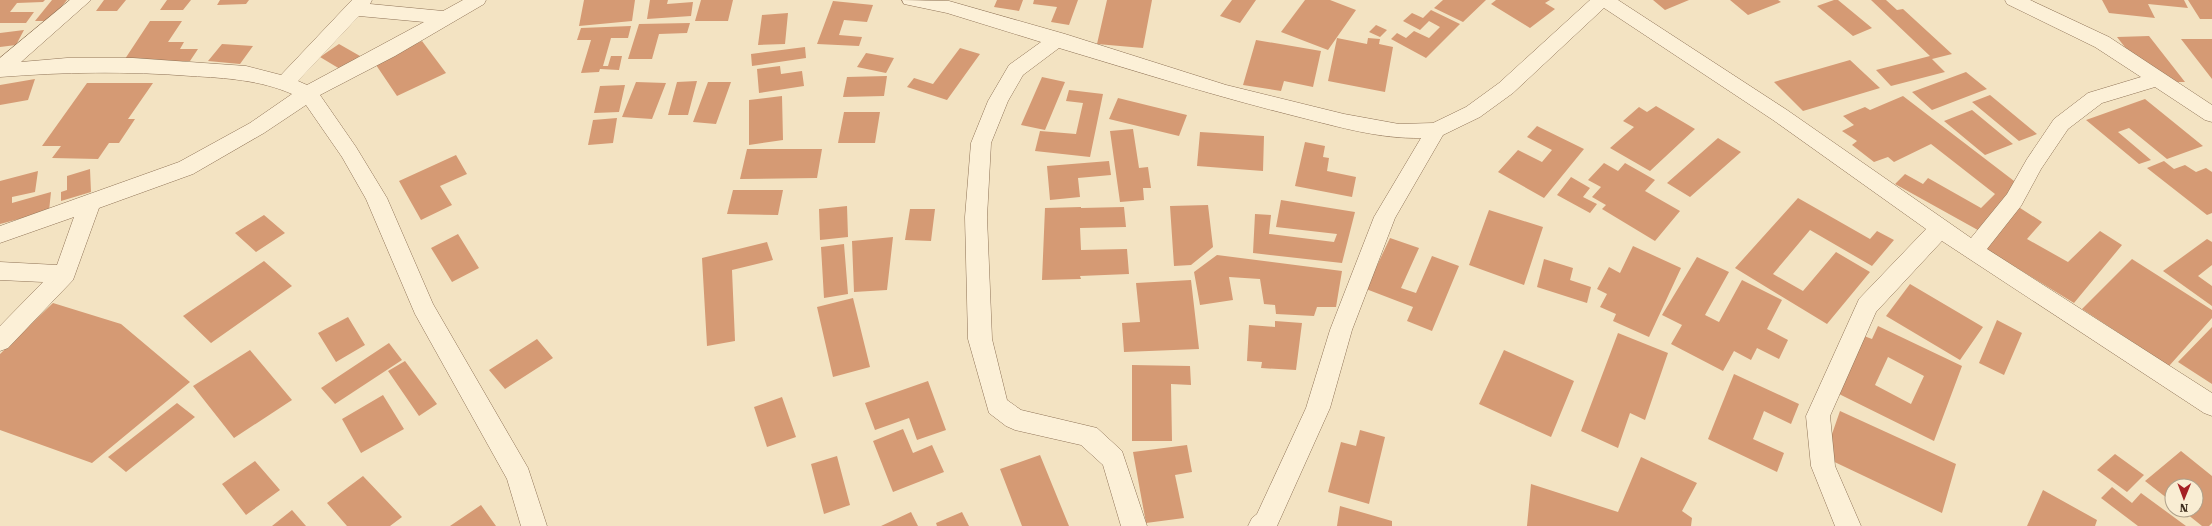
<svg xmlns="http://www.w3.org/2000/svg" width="2212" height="526" viewBox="0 0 2212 526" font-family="'Roboto Serif',serif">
<rect width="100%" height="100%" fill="#f3e3c2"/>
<path fill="#d59a74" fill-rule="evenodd" d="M0,0H45L43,2L17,3L10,12H34L26,23H0Z
M52,0H67L50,21H35Z
M104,0H126L117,11H96Z
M167,0H191L183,10H160Z
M220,0H249L246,4L217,5Z
M584,0H635L632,21L579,26Z
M650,0H668L667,4L693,2L691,16L647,19Z
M701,0H733L728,21H695Z
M997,0H1023L1019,11L994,7Z
M1034,0H1078L1069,25L1051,22L1057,7L1033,4Z
M1107,0H1152L1143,48L1097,44Z
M1232,0H1256L1240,23L1220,16Z
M1305,0H1330L1356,10L1328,50L1281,32Z
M1443,0H1486L1463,22L1434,8Z
M1496,0H1550L1545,3L1555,9L1530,28L1491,4Z
M1653,0H1689L1665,10Z
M1730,0H1778L1781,2L1748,15Z
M1834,0H1838L1872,28L1853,36L1817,6Z
M1871,0H1886L1897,10L1903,9L1952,54L1932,59L1945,72L1891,86L1876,70L1930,56Z
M2102,0H2184L2188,8L2148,4L2155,18L2109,13Z
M2188,0H2212V19H2200Z
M833,1L873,5L867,22L844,20L839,35L862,37L859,46L817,44Z
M1431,10L1460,24L1426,58L1391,39L1397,33L1406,38L1414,31L1429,38L1440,27L1429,21L1420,30L1403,21L1412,13L1423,18Z
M788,13L785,44L758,45L762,15Z
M150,21H182L168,42H184L180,49H198L190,61L123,62Z
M690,23L687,33L659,34L652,59H628L639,24Z
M1376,25L1387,30L1380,37L1369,32Z
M631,26L628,38H611L603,66H608L611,56H622L619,70L600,69L599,72L581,73L591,40H577L581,28Z
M24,30L16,45L0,47V33Z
M2149,36L2185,82H2152L2117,37Z
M1337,38L1367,44L1368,38L1380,39L1379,44L1393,47L1385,92L1328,81Z
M2181,39H2212V79Z
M1256,40L1321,51L1313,87L1284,81L1281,91L1243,85Z
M422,41L446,73L397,96L374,62Z
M222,44L253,46L240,64L208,61Z
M339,44L360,56L340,69L320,57Z
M805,47L806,58L752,66L751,54Z
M960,48L980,54L947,100L907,87L914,78L933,84Z
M866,53L894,58L886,73L857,67Z
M1850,60L1880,88L1803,111L1774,82Z
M780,66L781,74L802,71L804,86L759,93L757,69Z
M1966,72L1987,89L1932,110L1912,92Z
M887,76L884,96L843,97L847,77Z
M1042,77L1065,82L1045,130L1021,125Z
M35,79L28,100L0,105V85Z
M697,81L688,115H668L677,82Z
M636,82L666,83L652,119L622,117Z
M708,82H731L716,124L693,122Z
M87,83H153L128,119H135L119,143H109L98,159L52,158L61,146H42Z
M625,85L619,112L594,113L600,86Z
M1069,90L1103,94L1090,157L1035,151L1040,131L1076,134L1083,103L1066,101Z
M1990,95L2037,134L2019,141L1972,102Z
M782,96L783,140L749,145V100Z
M1903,96L2018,184L1985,234L1895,184L1905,174L1923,184L1928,178L1981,208L1995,194L1931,144L1894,162L1888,157L1874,162L1852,145L1857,141L1842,131L1854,125L1843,116L1865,107L1870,110Z
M1118,98L1187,115L1179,136L1109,119Z
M2145,99L2203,146L2167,159L2129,128L2118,132L2151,160L2139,164L2086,120Z
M1656,106L1695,129L1650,171L1610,148L1634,127L1623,121L1639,107L1647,112Z
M1972,110L2013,144L1985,155L1944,121Z
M844,112H880L875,143H838Z
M617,118L613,143L588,145L593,120Z
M1537,126L1584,149L1544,198L1498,172L1518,150L1542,162L1552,150L1527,137Z
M1133,129L1139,168L1148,167L1151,188H1143L1144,200L1120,202L1110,131Z
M1200,132L1264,136L1263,171L1197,166Z
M1718,138L1741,152L1690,197L1667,183Z
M1305,142L1325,146L1323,157L1329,158L1327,171L1356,177L1352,197L1295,186Z
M747,149H822L817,178L740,179Z
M456,155L467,174L440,186L452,205L421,220L399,181Z
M1109,161L1111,175L1078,178L1080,197L1050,200L1047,166Z
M2164,161L2174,169L2185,165L2196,172L2206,168L2212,172V213L2207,215L2147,168Z
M1604,163L1618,171L1625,163L1655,180L1645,191L1680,211L1655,241L1602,209L1606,205L1592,197L1601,187L1588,180Z
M90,169L91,192L61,201V192L67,190V176Z
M38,171L35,192L12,197V203L51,192L49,211L0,224V181Z
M1571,177L1590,188L1583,197L1597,204L1590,213L1557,195Z
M733,190H783L778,215L727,214Z
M1798,198L1870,239L1877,231L1894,240L1872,266L1810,230L1773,274L1803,291L1836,252L1870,272L1827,324L1735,268Z
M1281,200L1355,212L1342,263L1253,253L1255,214L1271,215L1269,234L1334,242L1337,234L1276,227Z
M1208,205L1213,247L1191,265L1174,266L1170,206Z
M847,206L848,237L820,240L819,209Z
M2017,206L2042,222L2027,239L2068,262L2100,231L2122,245L2074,303L1983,247Z
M1081,207V208L1124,207L1126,227L1080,228L1081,250L1127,249L1129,274L1080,276L1081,279L1042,280L1045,208Z
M910,209H935L931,241L905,240Z
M1489,210L1543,227L1524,285L1469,265Z
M264,215L285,233L256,252L235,233Z
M458,234L479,268L452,282L431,248Z
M893,237L887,290L854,292L852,241Z
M1390,238L1419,248L1401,288L1416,293L1432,256L1459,266L1432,331L1407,321L1413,307L1366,289Z
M2207,239L2212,242V265L2198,276L2212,286V306L2163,271Z
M767,242L773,260L732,270L735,341L707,346L702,258Z
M844,244L848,294L824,298L821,247Z
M1633,246L1681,268L1649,337L1613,321L1616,314L1600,307L1607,294L1597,289L1609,267L1620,273Z
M1217,255L1342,271L1336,307H1317L1314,316L1276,314L1275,305L1264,304L1260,279L1229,277L1233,300L1200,305L1194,272Z
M1697,257L1729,272L1705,315L1719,322L1742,280L1782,300L1767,329L1788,340L1779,359L1757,348L1751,360L1734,351L1723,371L1671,344L1682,325L1662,315Z
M1544,259L1573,268L1570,280L1591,287L1587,303L1537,287Z
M2132,259L2212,310V318L2169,366L2082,309Z
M264,261L292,286L211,343L183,316Z
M1191,280L1199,349L1124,352L1122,323L1140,322L1136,283Z
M1910,284L1983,327L1960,360L1886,316Z
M853,298L870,367L833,377L817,307Z
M53,303L121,324L190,382L92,463L0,430V354Z
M348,317L365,345L336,362L318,333Z
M1997,320L2022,333L2004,375L1979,363Z
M1275,321L1302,323L1296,370L1261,368L1262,362L1247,361L1249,325L1275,327Z
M1878,326L1962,366L1934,441L1839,394L1864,336L1872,339ZM1888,357L1924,376L1911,404L1875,385Z
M2212,327V384L2178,362Z
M1618,333L1668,353L1645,420L1630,413L1618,448L1581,431Z
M537,339L553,358L505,389L489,370Z
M389,343L402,360L335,404L321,388Z
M250,350L292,400L234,438L193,386Z
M1504,350L1574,381L1551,437L1479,404Z
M405,361L437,404L419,416L388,371Z
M1132,365L1190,366L1191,385L1171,384L1172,441H1132Z
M1734,374L1799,404L1791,424L1764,411L1753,439L1784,453L1777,472L1708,439Z
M928,381L946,430L917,440L909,418L875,430L865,403Z
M383,395L404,429L361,453L342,419Z
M782,397L796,437L767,447L754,407Z
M177,403L195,417L126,472L108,457Z
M1840,411L1956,464L1942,513L1824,457Z
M903,429L913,453L932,445L944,472L893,492L873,441Z
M1360,430L1385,437L1369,504L1328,492L1341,442L1356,446Z
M1187,445L1192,472L1175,475L1184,518L1146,523L1133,452Z
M2181,451L2212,476V523L2209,526H2202L2182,510H2196V486H2172V502L2145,481Z
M2115,454L2144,475L2127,492L2097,470Z
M1040,455L1069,526H1022L1000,469Z
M837,456L850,505L824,514L811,464Z
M1641,457L1697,483L1682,511L1692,518L1691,526H1527L1531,484L1618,512Z
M255,461L280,490L246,515L222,484Z
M363,476L402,517L390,526H347L327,503Z
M2112,487L2132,503L2141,493L2186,526H2138L2101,498Z
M2043,490L2097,520L2095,526H2027Z
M481,505L496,526H450Z
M1340,506L1392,521V526H1337Z
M292,510L306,526H272Z
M911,512L918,526H881Z
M962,512L969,526H937L936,523Z"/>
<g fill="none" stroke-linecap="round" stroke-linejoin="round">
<g stroke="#8f7357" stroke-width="1">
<path id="street" d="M70,0H91L21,62L67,58H133L246,66L281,75L352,0H372L370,4L443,11L463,0H486L484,4L395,56L320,95L356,147L387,198L433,304L528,468L547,526H521L507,479L415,314L366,199L342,157L306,105L264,133L193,174L99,208L73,280L8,348L0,351V326L43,282L0,280V262L57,265L74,217L0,243V226L179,162L250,123L292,94C260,80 226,78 191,76C127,71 64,72 0,77V58ZM359,16L424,22L307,85L298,81Z
M902,0L949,1L1065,34L1226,85L1344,114L1399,124L1433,123L1466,107L1499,83L1590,0H1618L1787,110L1971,238L2007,194L2027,159L2054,119L2088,93L2141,77L2095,47L2007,4L2005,0H2030L2109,37L2212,105V122L2205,120L2155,87L2102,103L2068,129L2041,169L2021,206L1987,249L2212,393V416L2204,413L1942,241L1876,312L1830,416L1835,466L1861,526H1835L1811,466L1806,416L1859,299L1926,229L1773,120L1604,8L1513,93L1480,117L1443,135L1395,218L1352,330L1330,408L1277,526H1248L1252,518L1257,514L1306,408L1330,330L1374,217L1421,138C1380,139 1339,127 1299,117C1218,97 1139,72 1059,48L1023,75L1008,101L991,143L987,217L992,339L1007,400L1021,410L1097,428L1122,451L1147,526H1121L1103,465L1081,445L1015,430L1006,426L989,413L968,339L965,217L971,143L988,101L1009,65L1041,42L947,13L904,4Z"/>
</g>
<use href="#street" fill="#fcf0d7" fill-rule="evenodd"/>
</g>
<g transform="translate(2184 498) rotate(181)"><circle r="19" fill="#f9edd3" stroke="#aea08a"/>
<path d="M0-3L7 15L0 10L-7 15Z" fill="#a52024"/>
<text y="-6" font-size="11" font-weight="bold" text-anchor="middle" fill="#3d2c1d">N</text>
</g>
</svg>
